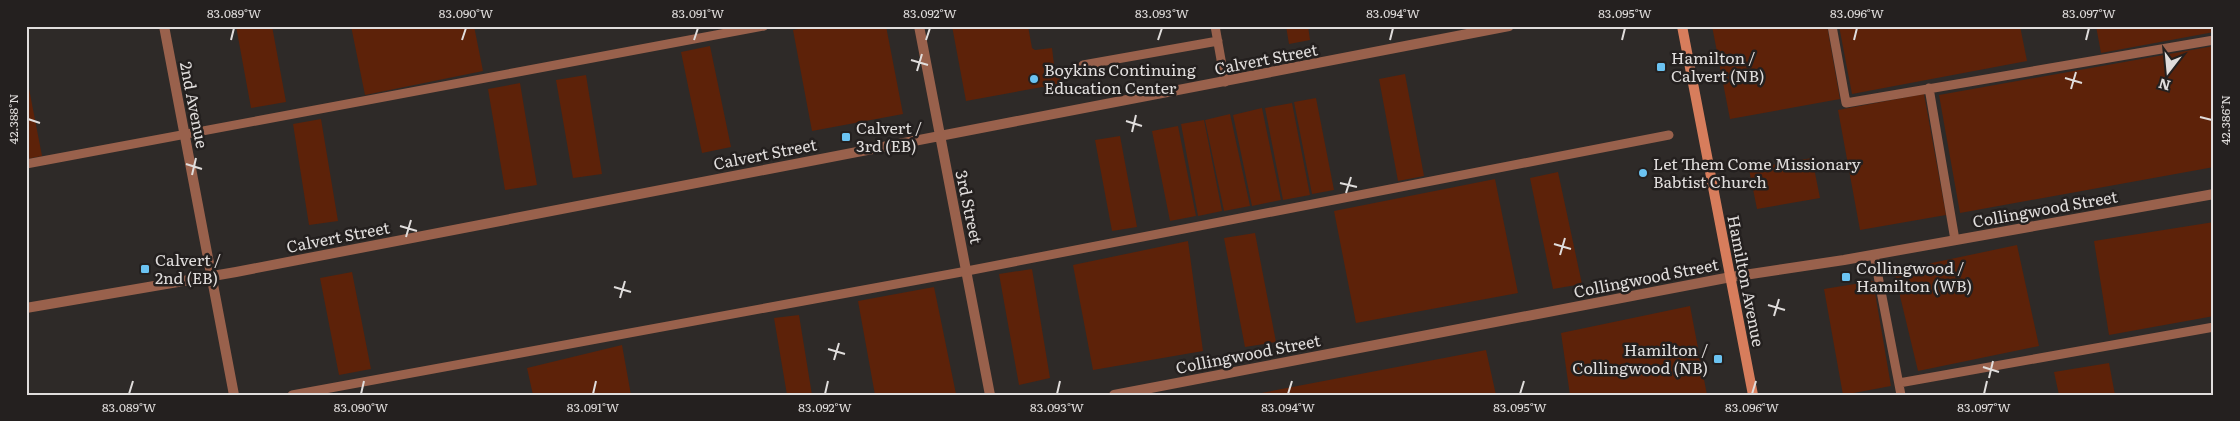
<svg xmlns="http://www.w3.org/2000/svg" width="2240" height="421" viewBox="0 0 2240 421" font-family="Literata,serif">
<rect width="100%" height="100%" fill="#2e2a28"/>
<path fill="#5d2209" d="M236,26H272L286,102L251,108Z
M351,26H474L483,71L365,95Z
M812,26H886L903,114L812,131L793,30Z
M952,26H1028L1032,48L1035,50L1052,48L1055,73L1064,83L966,101Z
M1286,26H1308L1310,40L1289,44Z
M1712,26H1827L1840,99L1730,119Z
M1839,26H2020L2027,61L1852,94Z
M2096,26H2214V32L2101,53Z
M710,46L731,147L702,153L681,52Z
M2214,46V167L1960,213L1939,95Z
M26,73L42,156L26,159Z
M1405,74L1424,176L1398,181L1379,79Z
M586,75L602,174L573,178L556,80Z
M520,83L537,185L505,190L488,89Z
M1924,94L1946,215L1860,230L1838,110Z
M1316,98L1334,190L1312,194L1294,102Z
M1292,103L1310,195L1283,200L1265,108Z
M1262,108L1281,200L1252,206L1233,115Z
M1230,114L1250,206L1224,211L1205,120Z
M321,119L338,221L309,225L293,124Z
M1204,120L1222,211L1198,216L1181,124Z
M1178,126L1196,216L1170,221L1152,131Z
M1120,136L1137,227L1112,231L1095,140Z
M1812,158L1820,198L1757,209L1749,169Z
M1558,172L1582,284L1553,289L1530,178Z
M1495,179L1518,293L1356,323L1334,211Z
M2214,222V316L2109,335L2094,241Z
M1255,233L1276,342L1245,347L1224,238Z
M1188,241L1203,351L1093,370L1073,265Z
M2017,245L2039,346L1918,371L1894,271Z
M1032,269L1050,378L1019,385L999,274Z
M352,272L371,369L339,375L320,278Z
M1873,281L1891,386L1843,395L1824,289Z
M934,287L956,394L875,395L858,301Z
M1690,306L1707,395H1570L1561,333Z
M799,315L812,395H787L774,318Z
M622,345L631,395H533L527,368Z
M1486,350L1496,395H1251Z
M2109,363L2115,395H2059L2054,372Z"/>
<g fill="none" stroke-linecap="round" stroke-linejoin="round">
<path stroke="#99614c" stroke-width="9" d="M1215,26L1225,82
M1832,26L1846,103L2214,40
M1083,65L1218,41
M1929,88L1955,240
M26,164L764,26
M1874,255L1901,395
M1899,383L2214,327
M292,395L967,271L1669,135"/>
<path stroke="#99614c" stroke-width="10" d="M1114,395L1731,277L1844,260L2214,194"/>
<path stroke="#99614c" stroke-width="10" d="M164,26L234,395
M919,26L990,395
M26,308L236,272L1509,26"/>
<path stroke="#d77d5c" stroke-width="10" d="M1682,26L1753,395"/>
</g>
<path fill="none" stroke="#e0dddc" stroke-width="2" d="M231,40L234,28M462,40L466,28M694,40L698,28M926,40L930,28M1158,40L1162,28M1390,40L1393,28M1622,40L1625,28M1854,40L1857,28M2086,40L2089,28M911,60L928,65M917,71L922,54M2065,78L2082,83M2071,89L2076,72M2200,117L2212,120M28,119L40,123M1126,121L1142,126M1132,132L1136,115M186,164L202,169M192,175L196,158M1340,183L1357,187M1346,193L1351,177M400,226L417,231M406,237L411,220M1554,244L1571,249M1560,255L1565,238M614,287L631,292M620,298L625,281M1768,305L1785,310M1774,316L1779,299M828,349L845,354M834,360L839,343M1983,367L1999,372M1989,378L1993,361M129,394L133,381M361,394L364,381M593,394L596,381M825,394L828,381M1057,394L1060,381M1288,394L1292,381M1520,394L1524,381M1752,394L1756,381M1984,394L1987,381"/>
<g fill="#6bc3f2" stroke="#24201f" stroke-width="2">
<rect x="1656" y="62" width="10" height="10" rx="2.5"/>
<circle cx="1034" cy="79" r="5"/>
<rect x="841" y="132" width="10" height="10" rx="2.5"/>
<circle cx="1643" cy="173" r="5"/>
<rect x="140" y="264" width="10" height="10" rx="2.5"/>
<rect x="1841" y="272" width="10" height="10" rx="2.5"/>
<rect x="1713" y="354" width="10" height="10" rx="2.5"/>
</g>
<g text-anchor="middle" stroke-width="5" stroke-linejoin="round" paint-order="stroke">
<g font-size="16" fill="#e0dddc" stroke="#24201f" text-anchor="start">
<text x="1671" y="64">Hamilton /<tspan x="1671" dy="18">Calvert (NB)</tspan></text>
<text x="1044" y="76">Boykins Continuing<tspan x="1044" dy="18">Education Center</tspan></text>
<text x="856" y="134">Calvert /<tspan x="856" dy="18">3rd (EB)</tspan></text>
<text x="1653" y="170">Let Them Come Missionary<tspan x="1653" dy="18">Babtist Church</tspan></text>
<text x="155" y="266">Calvert /<tspan x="155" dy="18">2nd (EB)</tspan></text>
<text x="1856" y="274">Collingwood /<tspan x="1856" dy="18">Hamilton (WB)</tspan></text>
<text x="1708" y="356" text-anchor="end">Hamilton /<tspan x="1708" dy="18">Collingwood (NB)</tspan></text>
</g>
<g font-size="16" fill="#e0dddc" stroke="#24201f">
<text transform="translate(1266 59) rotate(-11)" y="6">Calvert Street</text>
<text transform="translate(194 105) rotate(79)" y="6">2nd Avenue</text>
<text transform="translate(765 154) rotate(-11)" y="6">Calvert Street</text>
<text transform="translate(969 207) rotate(78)" y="6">3rd Street</text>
<text transform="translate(2045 209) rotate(-10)" y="6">Collingwood Street</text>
<text transform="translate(338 237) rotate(-11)" y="6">Calvert Street</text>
<text transform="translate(1646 278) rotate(-11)" y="6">Collingwood Street</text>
<text transform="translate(1746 281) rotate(79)" y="6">Hamilton Avenue</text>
<text transform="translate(1248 354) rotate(-11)" y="6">Collingwood Street</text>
</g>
</g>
<rect width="2240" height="421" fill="none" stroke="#24201f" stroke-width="55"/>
<g transform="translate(2168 72) rotate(196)" stroke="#24201f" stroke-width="4" paint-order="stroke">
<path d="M0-4L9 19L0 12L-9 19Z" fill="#e0dddc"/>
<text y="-8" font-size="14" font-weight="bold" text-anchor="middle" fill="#e0dddc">N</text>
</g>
<rect x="28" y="28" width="2184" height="366" fill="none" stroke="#e0dddc" stroke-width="2"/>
<g font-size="12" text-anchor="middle" fill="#e0dddc">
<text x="234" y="18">83.089°W</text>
<text x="466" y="18">83.090°W</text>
<text x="698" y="18">83.091°W</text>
<text x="930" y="18">83.092°W</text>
<text x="1162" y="18">83.093°W</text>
<text x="1393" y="18">83.094°W</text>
<text x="1625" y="18">83.095°W</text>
<text x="1857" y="18">83.096°W</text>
<text x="2089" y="18">83.097°W</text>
<text transform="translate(14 119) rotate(-90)" y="4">42.388°N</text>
<text transform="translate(2226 120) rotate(-90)" y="4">42.386°N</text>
<text x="129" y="412">83.089°W</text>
<text x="361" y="412">83.090°W</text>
<text x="593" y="412">83.091°W</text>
<text x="825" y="412">83.092°W</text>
<text x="1057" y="412">83.093°W</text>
<text x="1288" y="412">83.094°W</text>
<text x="1520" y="412">83.095°W</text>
<text x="1752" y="412">83.096°W</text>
<text x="1984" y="412">83.097°W</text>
</g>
</svg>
